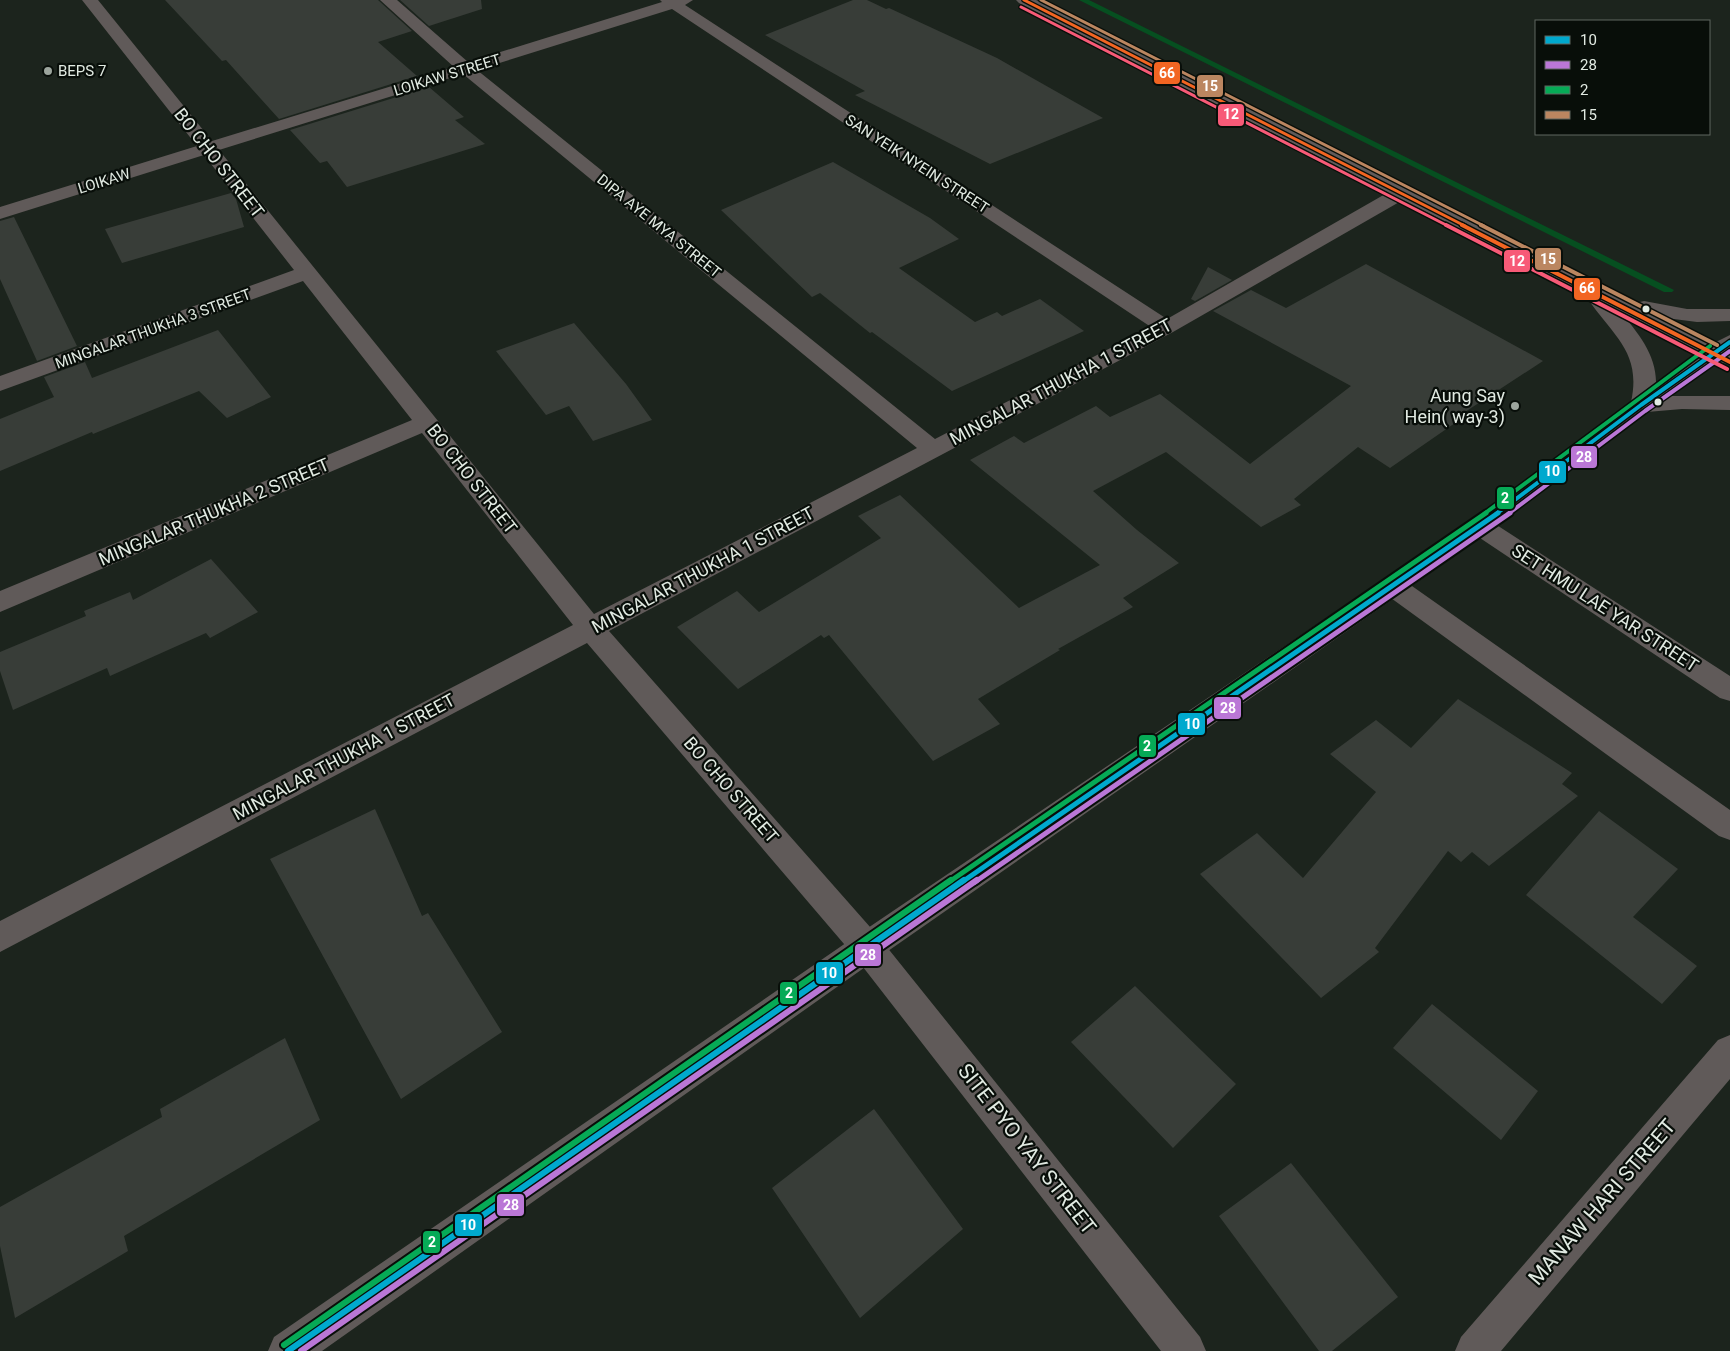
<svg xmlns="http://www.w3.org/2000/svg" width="1730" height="1351" viewBox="0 0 1730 1351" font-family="Roboto,sans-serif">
<rect width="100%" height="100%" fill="#1c241d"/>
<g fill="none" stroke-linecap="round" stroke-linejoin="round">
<path fill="#064f20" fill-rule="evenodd" d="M1079,0H1089L1674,290L1672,292H1664Z"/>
</g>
<path fill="#383d38" d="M165,0H378L412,31L378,42L417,76L279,119L226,60L222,61Z
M400,0H481L482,9L429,26Z
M853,0H867L886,9L889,8L997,58L1103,118L990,164L855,95L865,91L765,35Z
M429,87L464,117L455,120L485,144L347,187L327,161L320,163L290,130Z
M833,162L930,218L959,239L899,268L975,322L997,312L1002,316L1040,299L1084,331L952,391L872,332L870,333L820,293L812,297L721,210Z
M231,193L236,199L244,227L122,263L105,229Z
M14,217L77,346L37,361L0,279V221Z
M1366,264L1543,361L1465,412L1468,414L1390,468L1358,447L1294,499L1301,505L1261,527L1166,452L1093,491L1137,530L1179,563L1123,598L1133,607L1058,649L1060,650L978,699L1000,724L933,761L829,635L824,638L821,635L738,689L677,627L737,591L759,612L881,538L858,516L900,495L1019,608L1100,565L970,460L1014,436L1024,443L1096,406L1110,417L1160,394L1250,464L1351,386L1213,311L1251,290L1286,308Z
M1208,267L1232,280L1195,301L1191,299Z
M574,323L626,384L652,420L593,441L569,406L546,415L496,351Z
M218,330L271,397L227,418L199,391L93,434L92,432L0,471V419L54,397L44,377L85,362L92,378Z
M211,559L258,612L210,638L206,633L110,676L107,668L13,710L0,671V652L86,616L84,611L130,592L133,600Z
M1458,699L1572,773L1562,784L1578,796L1489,866L1472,852L1461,862L1448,851L1375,948L1379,952L1321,998L1200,874L1257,833L1303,878L1376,792L1330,754L1376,720L1411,748Z
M375,809L422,916L428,913L502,1032L401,1099L270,859Z
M1599,811L1678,869L1633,917L1697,966L1662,1004L1526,895Z
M1135,986L1236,1084L1173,1148L1071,1042Z
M1432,1004L1538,1091L1501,1140L1393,1048Z
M285,1038L320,1120L124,1236L128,1251L15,1318L0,1246V1207L162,1117L160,1109Z
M874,1109L963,1229L860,1318L772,1188Z
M1291,1163L1398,1297L1332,1351H1319L1219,1216Z"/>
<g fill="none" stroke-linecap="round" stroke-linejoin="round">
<path fill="#605a59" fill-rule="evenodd" d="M82,0H98L212,141L454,67L380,0H397L468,62L662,2L660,0H693L685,5L1167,319L1394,189H1408L1410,193L1408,197L1173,332L609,631L878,936L1200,1337L1206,1351H1161L856,958L587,643L0,952V921L573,625L422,433L0,612V591L412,420L303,281L0,391V376L294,270L204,155L0,219V207L197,146ZM672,9L1151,327L935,439L477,70ZM463,74L917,448L594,614L219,150Z
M1480,517L1489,520L1730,676V701L1720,698L1471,532L1468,526L1471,520Z
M1393,576L1402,579L1730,810V840L1719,836L1384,593L1380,586L1384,579Z
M1730,1035V1079L1501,1351H1455L1461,1337L1718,1040Z"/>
<path fill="#605a59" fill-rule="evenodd" d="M1016,0H1036L1636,303L1644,301L1687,309H1730V321L1697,322L1666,318L1714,343L1730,335V365L1717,361L1669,396H1730V410L1682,409L1647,412L1489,532L878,958L322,1351H268L274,1337L856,936L1471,520L1631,402C1642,352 1613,336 1588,299L1590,296L1019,3ZM1620,312L1700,353L1656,384C1657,356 1638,332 1620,312Z"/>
<g stroke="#080e09" stroke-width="7">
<path id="bus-1-far2" d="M1496,514L1641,405L1730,342"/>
</g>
<g stroke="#080e09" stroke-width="9">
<path id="bus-1-far1" d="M962,882L1498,513"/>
</g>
<g stroke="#080e09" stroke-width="10">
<path id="bus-1" d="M288,1351L964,880"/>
</g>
<g stroke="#080e09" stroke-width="7">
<path id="bus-2-far2" d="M1508,514L1645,411L1730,351"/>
</g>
<g stroke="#080e09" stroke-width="9">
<path id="bus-2-far1" d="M975,882L1510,513"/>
</g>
<g stroke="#080e09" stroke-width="10">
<path id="bus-2" d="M301,1351L977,880"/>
</g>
<g stroke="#080e09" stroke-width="7">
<path id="bus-3-far2" d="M1484,514L1710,346"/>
</g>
<g stroke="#080e09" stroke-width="9">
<path id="bus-3-far1" d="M949,882L1486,513"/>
</g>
<g stroke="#080e09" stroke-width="10">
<path id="bus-3" d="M284,1345L951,880"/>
</g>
<g stroke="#080e09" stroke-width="5.5">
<path id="bus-4-far1" d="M1041,0L1484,226"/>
</g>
<g stroke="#080e09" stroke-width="7">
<path id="bus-4" d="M1481,225L1717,345"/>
</g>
<g stroke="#080e09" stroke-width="5.5">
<path id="bus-5-far1" d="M1024,0L1465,226"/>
</g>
<g stroke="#080e09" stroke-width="7">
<path id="bus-5" d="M1462,225L1730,362"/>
</g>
<g stroke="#080e09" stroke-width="5.5">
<path id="bus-6-far1" d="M1021,7L1448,226"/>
</g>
<g stroke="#080e09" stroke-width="7">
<path id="bus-6" d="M1446,225L1727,369"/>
</g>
<use href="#bus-1-far2" stroke="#00a9ce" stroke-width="4"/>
<use href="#bus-1-far1" stroke="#00a9ce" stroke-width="5"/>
<use href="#bus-1" stroke="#00a9ce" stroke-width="6"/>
<use href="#bus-2-far2" stroke="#ba77d6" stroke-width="4"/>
<use href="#bus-2-far1" stroke="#ba77d6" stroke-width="5"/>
<use href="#bus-2" stroke="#ba77d6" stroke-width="6"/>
<use href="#bus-3-far2" stroke="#06aa56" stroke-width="4"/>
<use href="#bus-3-far1" stroke="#06aa56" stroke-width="5"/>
<use href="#bus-3" stroke="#06aa56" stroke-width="6"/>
<use href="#bus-4-far1" stroke="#bb8660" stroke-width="3"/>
<use href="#bus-4" stroke="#bb8660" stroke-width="4"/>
<use href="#bus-5-far1" stroke="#f26522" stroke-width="3"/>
<use href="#bus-5" stroke="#f26522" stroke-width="4"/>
<use href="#bus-6-far1" stroke="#f75a77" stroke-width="3"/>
<use href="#bus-6" stroke="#f75a77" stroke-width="4"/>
</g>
<g fill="#9ca59d" stroke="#080e09" stroke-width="2">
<circle cx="48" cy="71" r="5"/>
<circle cx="1515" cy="406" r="5"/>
</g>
<g fill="#e1eae2" stroke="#080e09" stroke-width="2">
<circle cx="1646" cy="309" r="4.5"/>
<circle cx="1658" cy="402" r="4.5"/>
</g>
<g text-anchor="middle" stroke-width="4.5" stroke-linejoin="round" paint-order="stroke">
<g font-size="15" fill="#e1eae2" stroke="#080e09" text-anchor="start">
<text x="58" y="76">BEPS 7</text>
</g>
<g font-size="15" fill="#e1eae2" stroke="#080e09">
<text transform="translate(447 75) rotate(-17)" y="5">LOIKAW STREET</text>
<text transform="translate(917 164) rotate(33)" y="5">SAN YEIK NYEIN STREET</text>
<text transform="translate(104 181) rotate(-17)" y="5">LOIKAW</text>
<text transform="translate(659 226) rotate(39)" y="5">DIPA AYE MYA STREET</text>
<text transform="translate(153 329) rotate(-20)" y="5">MINGALAR THUKHA 3 STREET</text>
</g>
<g font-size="18" fill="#e1eae2" stroke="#080e09">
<text transform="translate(219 163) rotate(52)" y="6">BO CHO STREET</text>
<text transform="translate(1061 382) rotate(-28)" y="6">MINGALAR THUKHA 1 STREET</text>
<text transform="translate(472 479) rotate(52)" y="6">BO CHO STREET</text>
<text transform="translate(214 512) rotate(-23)" y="6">MINGALAR THUKHA 2 STREET</text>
<text transform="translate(703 570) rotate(-28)" y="6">MINGALAR THUKHA 1 STREET</text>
<text transform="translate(1605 608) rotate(33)" y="6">SET HMU LAE YAR STREET</text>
<text transform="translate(344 757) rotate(-28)" y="6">MINGALAR THUKHA 1 STREET</text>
<text transform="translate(731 790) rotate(49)" y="6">BO CHO STREET</text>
</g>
<g font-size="18" fill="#e1eae2" stroke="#080e09" text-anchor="end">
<text x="1505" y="402">Aung Say<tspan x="1505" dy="21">Hein( way-3)</tspan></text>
</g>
<g font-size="21" fill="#e1eae2" stroke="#080e09">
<text transform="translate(1027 1149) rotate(52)" y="7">SITE PYO YAY STREET</text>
<text transform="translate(1602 1202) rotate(-49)" y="7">MANAW HARI STREET</text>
</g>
</g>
<g stroke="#080e09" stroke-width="2">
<rect x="1153" y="61" width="28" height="24" rx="5" fill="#f26522"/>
<rect x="1196" y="74" width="28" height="24" rx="5" fill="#bb8660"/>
<rect x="1217" y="103" width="28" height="24" rx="5" fill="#f75a77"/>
<rect x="1534" y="247" width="28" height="24" rx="5" fill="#bb8660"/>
<rect x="1503" y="249" width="28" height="24" rx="5" fill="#f75a77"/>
<rect x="1573" y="277" width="28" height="24" rx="5" fill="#f26522"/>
<rect x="1570" y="445" width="28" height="24" rx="5" fill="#ba77d6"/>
<rect x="1538" y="460" width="29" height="24" rx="5" fill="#00a9ce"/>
<rect x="1496" y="486" width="19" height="24" rx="5" fill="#06aa56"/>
<rect x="1213" y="696" width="29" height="24" rx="5" fill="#ba77d6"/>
<rect x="1177" y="712" width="29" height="24" rx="5" fill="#00a9ce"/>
<rect x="1138" y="734" width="19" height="24" rx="5" fill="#06aa56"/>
<rect x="854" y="943" width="28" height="24" rx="5" fill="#ba77d6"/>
<rect x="815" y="961" width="29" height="24" rx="5" fill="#00a9ce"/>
<rect x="779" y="981" width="19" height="24" rx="5" fill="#06aa56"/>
<rect x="496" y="1193" width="29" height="24" rx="5" fill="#ba77d6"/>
<rect x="454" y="1213" width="29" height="24" rx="5" fill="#00a9ce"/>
<rect x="422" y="1230" width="19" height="24" rx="5" fill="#06aa56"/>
</g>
<g font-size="14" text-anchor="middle" font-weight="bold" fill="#fff">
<text x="1167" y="78">66</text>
<text x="1210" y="91">15</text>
<text x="1231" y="119">12</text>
<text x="1548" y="264">15</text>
<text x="1517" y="266">12</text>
<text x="1587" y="293">66</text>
<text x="1584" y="462">28</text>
<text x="1552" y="476">10</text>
<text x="1505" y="503">2</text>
<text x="1228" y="713">28</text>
<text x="1192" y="729">10</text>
<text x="1147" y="751">2</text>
<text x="868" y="960">28</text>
<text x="829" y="978">10</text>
<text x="789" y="998">2</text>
<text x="511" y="1210">28</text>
<text x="468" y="1230">10</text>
<text x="432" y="1247">2</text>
</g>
<rect x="1535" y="20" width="175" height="115" fill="#080e09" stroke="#5f6660"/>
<rect x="1545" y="36" width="25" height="8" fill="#00a9ce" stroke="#5f6660"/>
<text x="1580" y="45" font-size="15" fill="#e1eae2">10</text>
<rect x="1545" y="61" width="25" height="8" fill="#ba77d6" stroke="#5f6660"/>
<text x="1580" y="70" font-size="15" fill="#e1eae2">28</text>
<rect x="1545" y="86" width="25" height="8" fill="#06aa56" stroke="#5f6660"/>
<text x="1580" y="95" font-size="15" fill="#e1eae2">2</text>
<rect x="1545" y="111" width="25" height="8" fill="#bb8660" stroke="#5f6660"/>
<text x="1580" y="120" font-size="15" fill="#e1eae2">15</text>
</svg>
